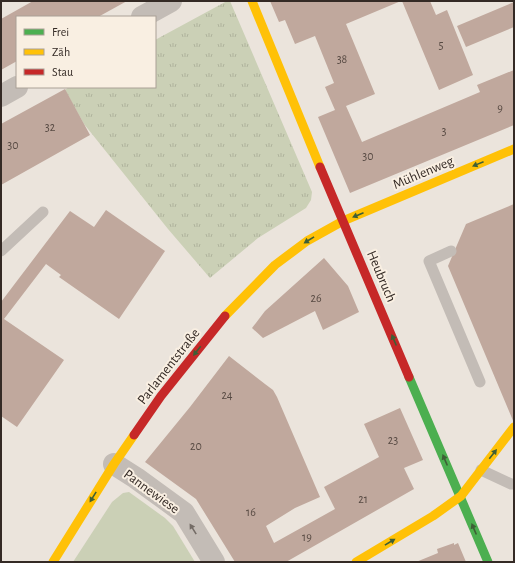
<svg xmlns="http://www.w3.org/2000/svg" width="515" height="563" viewBox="0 0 515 563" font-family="'Alegreya Sans',sans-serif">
<defs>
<pattern id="park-tufts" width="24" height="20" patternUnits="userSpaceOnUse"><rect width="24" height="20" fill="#cbd0b6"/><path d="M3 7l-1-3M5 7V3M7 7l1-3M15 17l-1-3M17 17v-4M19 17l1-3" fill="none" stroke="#afb39c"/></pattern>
</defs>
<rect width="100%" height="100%" fill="#ebe4dc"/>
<path fill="#cbd0b6" d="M129,492L165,518L173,526L195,562H73L112,502L123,493Z"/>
<path fill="url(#park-tufts)" d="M227,1H230L312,192L311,200L306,208L258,238L210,278L168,229L84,124L65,90L69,87H155V40Z"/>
<path fill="#c0a89d" d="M33,1H127L98,17H17V61L1,70V19Z
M270,1H401L346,24L375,94L346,106L362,142L480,92L477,85L514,70V125L350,193L318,117L335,110L325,87L334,83L315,36L295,44L285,20L279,22Z
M402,1H430L436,15L447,10L473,75L439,90Z
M514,2V27L466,47L457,26Z
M65,89L90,135L1,185V124Z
M514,204V423L448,266L466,224Z
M106,210L165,251L119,319L59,277L61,275L46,264L4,319L64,360L17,427L1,416V302L70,211L94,227Z
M324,258L348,286L359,312L323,330L315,311L263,338L252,328L265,311Z
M229,356L265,384L273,390L277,397L320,497L295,508L266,526L274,543L335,509L324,487L379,457L364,424L400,408L423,460L404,468L414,489L286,562H235L196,499L145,462L190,407Z
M454,543V545L458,543L466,562H416L438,553L437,549Z"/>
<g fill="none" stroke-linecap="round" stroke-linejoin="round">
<path stroke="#c3bcb6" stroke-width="11" d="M1,251L43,212
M451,251L429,261L480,382
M481,470L511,484H514"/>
<path stroke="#c3bcb6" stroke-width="22" d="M142,17L171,1
M1,96L17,87
M114,464L136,478L184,513L214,562"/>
<path stroke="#4caf50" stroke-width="9" d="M409,377L488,562"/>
<path stroke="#ffc107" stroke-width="9" d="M252,1L320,167
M225,316L275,265L307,241L343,221L514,149
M53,562L114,464L134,435
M356,562L433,516L461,496L514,427"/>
<path stroke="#c62828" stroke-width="9" d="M320,167L409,377
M134,435L161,396L225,316"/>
</g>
<defs><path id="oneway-solid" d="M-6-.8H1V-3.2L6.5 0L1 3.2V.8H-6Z"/></defs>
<g fill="#3e5f36">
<use href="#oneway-solid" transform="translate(478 164) rotate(158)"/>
<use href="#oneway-solid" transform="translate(358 215) rotate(157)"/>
<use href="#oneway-solid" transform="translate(309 240) rotate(148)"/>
<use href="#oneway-solid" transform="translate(394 340) rotate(-113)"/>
<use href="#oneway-solid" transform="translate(197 351) rotate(128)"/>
<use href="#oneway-solid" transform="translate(493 454) rotate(-52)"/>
<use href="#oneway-solid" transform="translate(445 460) rotate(-113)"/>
<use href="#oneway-solid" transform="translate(93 497) rotate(122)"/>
<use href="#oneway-solid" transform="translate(474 529) rotate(-113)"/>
<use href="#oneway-solid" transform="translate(390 542) rotate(-31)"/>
</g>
<use fill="#746c66" href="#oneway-solid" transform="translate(193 529) rotate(-122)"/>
<g text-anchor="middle" stroke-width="4" stroke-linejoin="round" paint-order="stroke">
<g font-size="12" fill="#574a43">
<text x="441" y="49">5</text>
<text x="342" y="63">38</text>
<text x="500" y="112">9</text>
<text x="50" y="131">32</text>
<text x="444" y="135">3</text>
<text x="13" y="149">30</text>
<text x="368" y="160">30</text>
<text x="316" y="302">26</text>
<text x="227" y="399">24</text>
<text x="393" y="444">23</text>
<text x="196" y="450">20</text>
<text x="363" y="503">21</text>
<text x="251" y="516">16</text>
<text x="307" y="541">19</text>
</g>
<g font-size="14" fill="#342a25" stroke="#f9efe2">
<text transform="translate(423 172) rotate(-23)" y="5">Mühlenweg</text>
<text transform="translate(382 276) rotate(67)" y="5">Heubruch</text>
<text transform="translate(168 366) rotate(-52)" y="5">Parlamentstraße</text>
<text transform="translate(152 491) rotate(36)" y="5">Pannewiese</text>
</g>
</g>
<rect width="515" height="563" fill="none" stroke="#342a25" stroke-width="4"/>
<rect x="16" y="16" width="140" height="72" fill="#f9efe2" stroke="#aaa096"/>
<rect x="24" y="29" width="20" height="6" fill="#4caf50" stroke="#aaa096"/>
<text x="52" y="36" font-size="12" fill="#342a25">Frei</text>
<rect x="24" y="49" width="20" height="6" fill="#ffc107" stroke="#aaa096"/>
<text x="52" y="56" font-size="12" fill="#342a25">Zäh</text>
<rect x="24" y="69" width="20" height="6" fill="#c62828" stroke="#aaa096"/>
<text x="52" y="76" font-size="12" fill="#342a25">Stau</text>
</svg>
